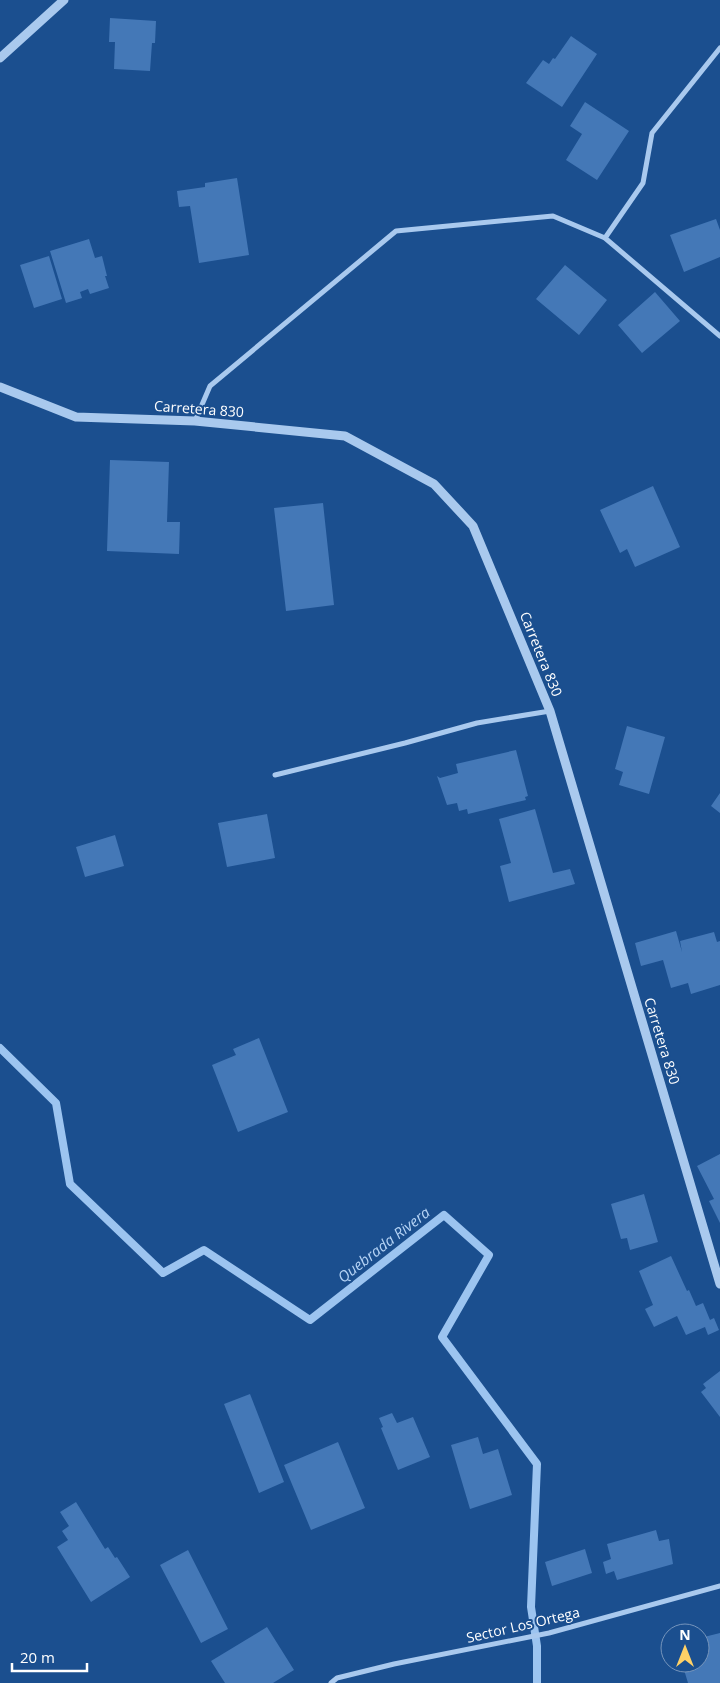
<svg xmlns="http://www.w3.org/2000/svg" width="720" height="1683" viewBox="0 0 720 1683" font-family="'Open Sans',sans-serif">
<rect width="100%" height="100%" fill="#1b4f8f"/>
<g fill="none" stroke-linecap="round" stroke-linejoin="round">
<path stroke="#9cc4f0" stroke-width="8" d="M0,1048L56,1103L70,1184L163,1273L204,1250L310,1320L444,1215L489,1255L442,1337L537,1464L531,1607L537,1646V1683"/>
</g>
<path fill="#4478b7" d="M110,18L156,21L155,43H152L150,71L114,69L115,42H109Z
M571,36L597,54L562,107L526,83L543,60L549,64L553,58L555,59Z
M585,102L629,131L597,180L566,160L582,134L570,126Z
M237,178L249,255L199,263L190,206L179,207L177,191L205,187V183Z
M716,219L720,230V257L684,272L670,235Z
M89,239L95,258L102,256L107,276H105L109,288L90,294L88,289L80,292L82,298L66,303L50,251Z
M49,256L62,299L34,308L20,265Z
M565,265L607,300L579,335L536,299Z
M655,292L680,321L642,353L618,325Z
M110,460L169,462L167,522H180L179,554L107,551Z
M653,486L680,547L635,567L627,549L620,553L600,510Z
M323,503L334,605L286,611L274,508Z
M627,726L665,737L649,794L619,785L623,772L615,769Z
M516,750L528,796L525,797L526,800L468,814L467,809L459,811L457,803L447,805L437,776L440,778L458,773L456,764Z
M720,793V813L711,806Z
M535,809L553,873L570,869L575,884L509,902L500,866L511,863L499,819Z
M267,814L275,858L227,867L218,823Z
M115,835L124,866L85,877L76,847Z
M676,931L682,952L680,941L714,932L717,942L720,941V985L691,994L688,983L671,988L663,960L641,966L635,943Z
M259,1038L288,1112L238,1132L212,1065L236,1055L233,1049Z
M720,1154V1223L709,1201L714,1199L697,1166Z
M644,1194L658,1242L630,1250L627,1238L621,1239L611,1204Z
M671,1256L687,1291L689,1290L696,1306L703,1303L710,1320L714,1318L719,1330L708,1335L705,1327L686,1335L677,1316L654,1327L645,1309L653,1305L639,1271Z
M720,1371V1417L701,1392L706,1388L703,1384Z
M250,1394L284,1482L259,1493L224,1404Z
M392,1413L397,1423L413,1417L430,1457L398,1470L381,1428L383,1427L379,1418Z
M478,1437L483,1454L498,1449L512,1495L470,1509L451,1445Z
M338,1442L365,1508L311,1530L284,1465Z
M76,1502L105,1549L108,1547L115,1558L117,1557L130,1577L91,1602L57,1547L68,1540L62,1531L69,1526L60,1512Z
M656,1530L659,1541L669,1539L673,1564L617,1580L614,1571L606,1574L603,1562L611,1559L607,1544Z
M585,1549L592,1573L552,1586L545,1562Z
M188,1550L228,1629L201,1643L160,1565Z
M267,1627L294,1670L273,1683H225L211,1661Z
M720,1633V1683H688L682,1663H700V1638Z"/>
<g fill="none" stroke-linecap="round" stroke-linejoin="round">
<path stroke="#a9c9ee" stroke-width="5" d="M605,238L643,183L652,133L720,48
M195,421L210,386L396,231L553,216L605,238L720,336
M275,775L405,743L477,723L550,711
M331,1683L337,1678L394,1664L549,1633L720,1586"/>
<path stroke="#a9c9ee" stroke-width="9" d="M0,58L64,0
M0,387L76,417L195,421L345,436L434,484L473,526L550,711L720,1284"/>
</g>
<g text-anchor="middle" stroke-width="4" stroke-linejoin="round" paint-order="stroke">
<g font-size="14" fill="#fff" stroke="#1b4f8f">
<text transform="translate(199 409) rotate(4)" y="5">Carretera 830</text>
<text transform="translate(541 654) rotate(68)" y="5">Carretera 830</text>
<text transform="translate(662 1041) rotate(73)" y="5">Carretera 830</text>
<text transform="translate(523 1625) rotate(-13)" y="5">Sector Los Ortega</text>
</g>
<g font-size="15" font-style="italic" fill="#b5d3f5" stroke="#1b4f8f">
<text transform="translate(384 1245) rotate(-38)" y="5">Quebrada Rivera</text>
</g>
</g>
<g transform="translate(685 1648)"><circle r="24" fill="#1b4f8f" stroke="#7695bc"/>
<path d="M0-4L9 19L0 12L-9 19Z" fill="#ffd166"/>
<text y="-8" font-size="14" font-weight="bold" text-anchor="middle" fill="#ffffff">N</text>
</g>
<path d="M12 1663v8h75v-8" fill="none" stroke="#ffffff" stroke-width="2.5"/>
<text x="20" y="1663" font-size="15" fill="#ffffff" stroke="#1b4f8f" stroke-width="4" paint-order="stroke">20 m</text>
</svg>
